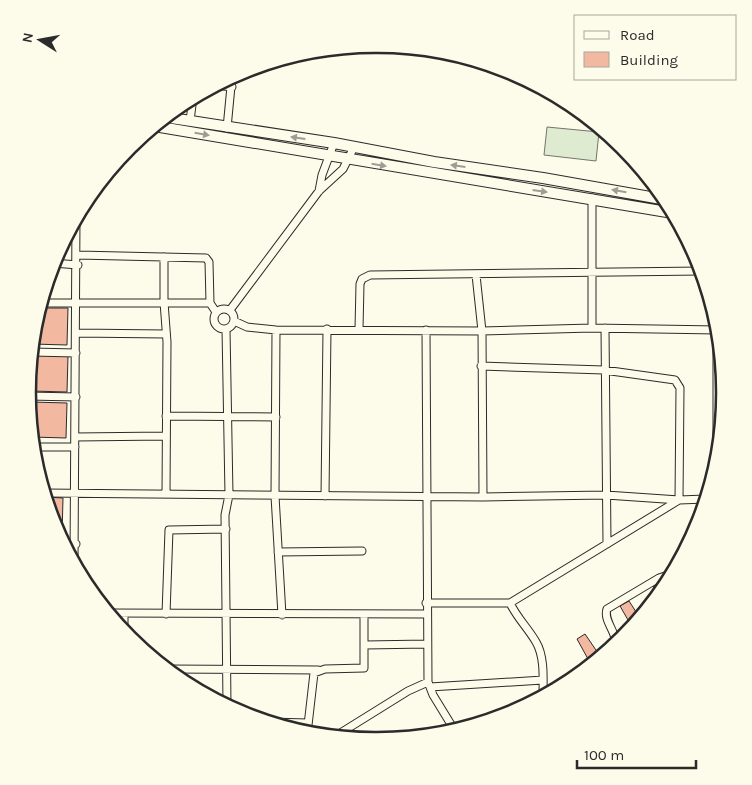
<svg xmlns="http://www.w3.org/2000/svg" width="752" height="785" viewBox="0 0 752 785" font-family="Karla,sans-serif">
<rect width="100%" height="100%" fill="#fdfbea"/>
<path fill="#deebd1" stroke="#74746e" d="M547,127L599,132L596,161L544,155Z"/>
<path fill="#f2b8a0" stroke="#2b2b2b" d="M39,308H68L67,345L32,344L34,324Z
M31,355L68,356L67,392L31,391Z
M32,402L67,403L66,438L32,437Z
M45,497L63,498L62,536H59L54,526Z
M661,581L665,587L658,595L653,586Z
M629,601L640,618L632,627L620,606Z
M585,634L598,653L588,659L577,639Z"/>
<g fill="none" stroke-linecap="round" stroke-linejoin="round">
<g stroke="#2b2b2b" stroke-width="9">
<path id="street" d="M216,85L232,87
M190,121L193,97
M227,128L232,76
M319,191L322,175L334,143
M78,255L206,258L209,262L210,303
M164,257V302L167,342L166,494
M53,263L78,265
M476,275L482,331L483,497
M45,290L46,303
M41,303H210L216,312
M214 319a10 10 0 1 1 20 0a10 10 0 1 1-20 0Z
M230,310L319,191L343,169L354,147
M234,321L247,327L276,330L482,331L592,328L718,330
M592,328V198
M605,328L607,544
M226,329L229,495L225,515L227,706
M359,329L360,284L362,279L370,275L702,271
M276,330L275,496L282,615
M426,330L428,682L433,695L455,731
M76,333L166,334
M32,352L76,353
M28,396L76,397
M166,416L276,417
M75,437L166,436
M33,447H75
M717,464V323
M44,493L483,497L606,495L679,500L680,388L675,380L604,370L481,366
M325,496L327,329
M63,543L76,544
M278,552L362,551
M74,563L76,217
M426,603H510L679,500L706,499
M510,603C517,618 528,628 536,642C545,657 543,680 543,697
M109,613L426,614
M166,614L169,530L226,529
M124,632V614
M365,645L427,644
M616,645C617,632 603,621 607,609L659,578L665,576L670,579
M166,669L318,670
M430,687L543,680
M269,722L308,723
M307,734L314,673L325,669L364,668V614
M334,737L408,691L428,682"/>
</g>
<g stroke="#2b2b2b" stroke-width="12">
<path id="secondary" d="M165,117L334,143L434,162L543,178L667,200
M154,126L673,213"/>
</g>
<use href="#street" stroke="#fdfbea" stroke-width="7"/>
<use href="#secondary" stroke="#fdfbea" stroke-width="10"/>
</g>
<defs><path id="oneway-solid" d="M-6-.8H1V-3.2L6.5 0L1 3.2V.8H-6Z" transform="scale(1.25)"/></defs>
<g fill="#9e9d94">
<use href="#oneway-solid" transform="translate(202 134) rotate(10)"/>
<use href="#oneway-solid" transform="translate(298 138) rotate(-172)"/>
<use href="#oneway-solid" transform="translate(379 165) rotate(9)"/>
<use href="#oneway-solid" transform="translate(458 166) rotate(-172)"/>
<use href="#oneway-solid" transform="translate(540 191) rotate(8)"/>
<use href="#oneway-solid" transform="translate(619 191) rotate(-170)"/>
</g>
<path d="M0 0H752V785H0ZM375 53H377A339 339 0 0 1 716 392V393A339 339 0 0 1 377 732H375A339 339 0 0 1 36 393V392A339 339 0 0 1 375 53Z" fill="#fdfbea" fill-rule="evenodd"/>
<path fill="none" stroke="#2b2b2b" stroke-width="2.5" d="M375 53H377A339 339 0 0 1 716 392V393A339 339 0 0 1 377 732H375A339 339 0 0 1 36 393V392A339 339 0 0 1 375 53Z"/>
<rect x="574" y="15" width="162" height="65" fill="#fdfbea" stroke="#a9a89e"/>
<rect x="584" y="31" width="25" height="8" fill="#fdfbea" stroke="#a9a89e"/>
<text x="620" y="40" font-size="15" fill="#2b2b2b">Road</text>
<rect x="584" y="52" width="25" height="15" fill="#f2b8a0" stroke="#a9a89e"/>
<text x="620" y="65" font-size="15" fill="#2b2b2b">Building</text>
<g transform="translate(40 40) rotate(281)" stroke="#fdfbea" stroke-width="4" paint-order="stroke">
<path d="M0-4L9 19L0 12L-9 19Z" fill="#2b2b2b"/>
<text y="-8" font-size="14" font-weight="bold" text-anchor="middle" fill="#2b2b2b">N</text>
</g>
<path d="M577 760v8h119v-8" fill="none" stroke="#2b2b2b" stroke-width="2.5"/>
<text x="584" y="760" font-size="15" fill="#2b2b2b" stroke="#fdfbea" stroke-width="4" paint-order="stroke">100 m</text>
</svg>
